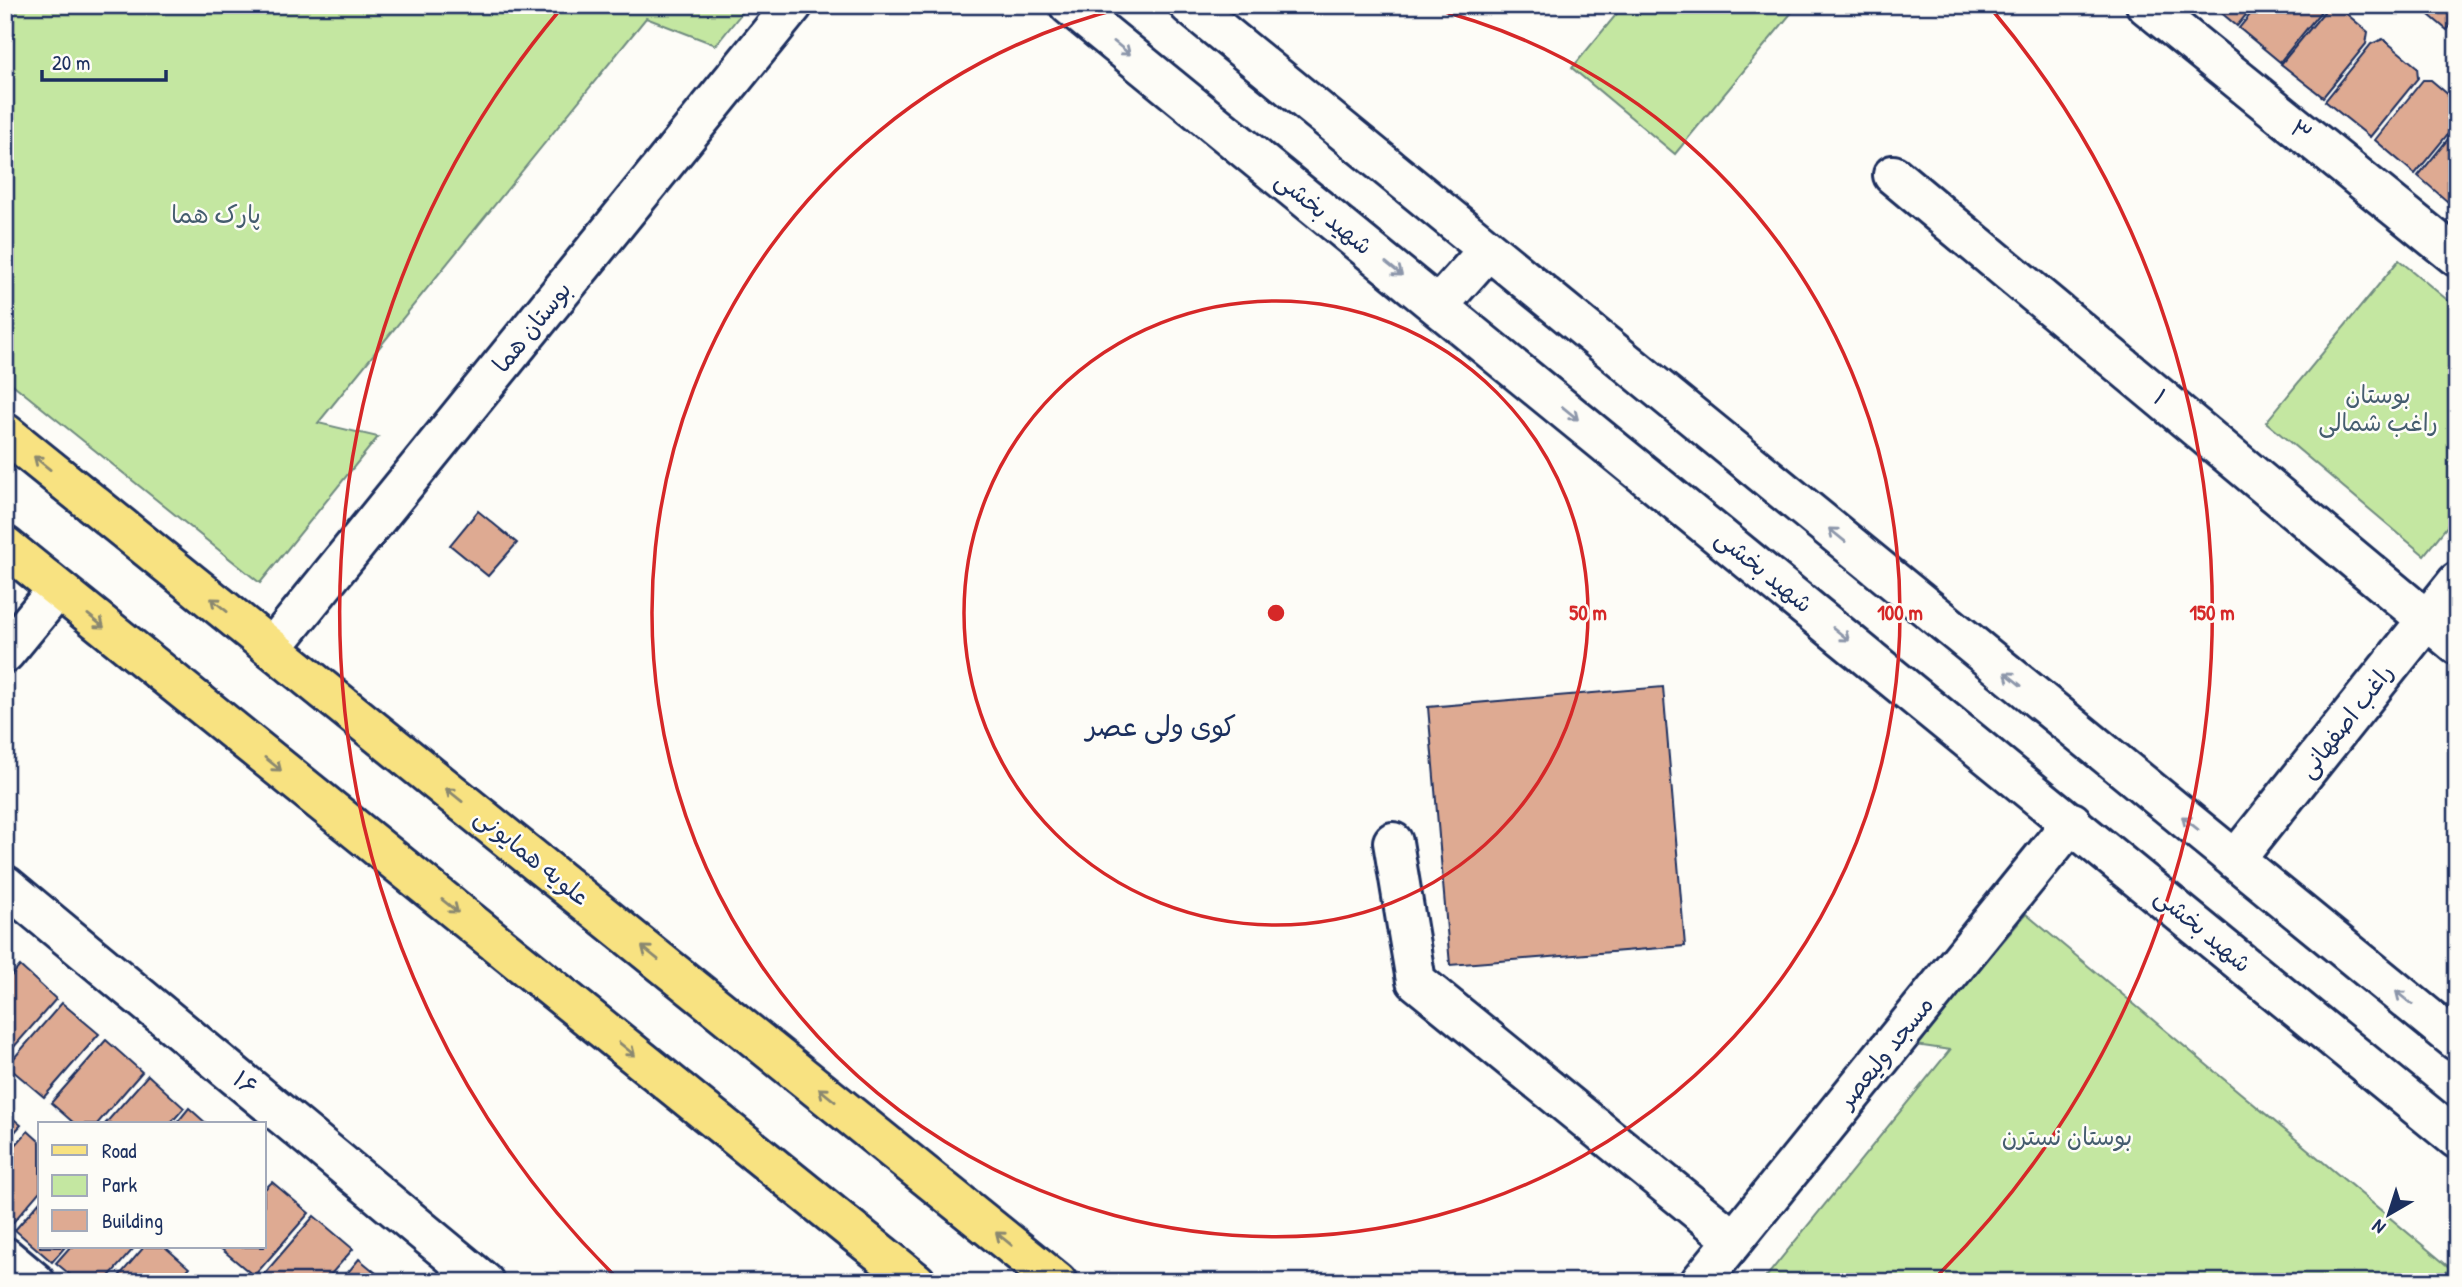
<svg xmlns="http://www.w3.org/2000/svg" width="2462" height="1287" viewBox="0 0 2462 1287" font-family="'Patrick Hand','Playpen Sans Arabic',sans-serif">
<rect width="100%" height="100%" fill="#fdfcf7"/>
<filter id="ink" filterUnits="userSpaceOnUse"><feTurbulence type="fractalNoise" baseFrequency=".0143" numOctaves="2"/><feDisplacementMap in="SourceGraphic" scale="14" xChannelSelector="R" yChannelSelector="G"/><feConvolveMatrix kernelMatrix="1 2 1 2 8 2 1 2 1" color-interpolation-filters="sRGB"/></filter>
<g filter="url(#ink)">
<path fill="#c4e7a1" stroke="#708b80" stroke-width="2" d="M5,5H748L716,45L646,18L318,423L378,437L260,583L5,378Z
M1624,5H1798L1675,154L1572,68Z
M2399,260L2457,308V514L2424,555L2266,422Z
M2026,914L2450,1268L2439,1282H1762L1950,1050L1916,1045Z"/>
<path fill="#deaa92" stroke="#1b2f5e" stroke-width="2" d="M2212,5H2254L2237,26Z
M2258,5H2326L2280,62L2239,28Z
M2336,5L2368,32L2366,44L2323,97L2281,64L2328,7Z
M2417,5H2457V17L2447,30Z
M2383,39L2417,67L2418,78L2370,137L2325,101L2371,44Z
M2423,80H2431L2457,102V123L2415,174L2375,140Z
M2457,128V208L2456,209L2418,176Z
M478,511L517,543L488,576L450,545Z
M1663,687L1685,946L1450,965L1428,707Z
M20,966L56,999L5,1057V983Z
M62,1003L99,1034L44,1097L7,1066Z
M106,1040L142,1072L97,1124H75L51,1103Z
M148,1075L184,1108L170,1124H105Z
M189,1108L207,1124H176Z
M5,1112L21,1125L5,1143Z
M28,1131L40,1142V1191L10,1226L5,1223V1157Z
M272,1182L309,1213L254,1276L219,1247H264V1190Z
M40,1201V1247H65L52,1262L15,1230Z
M314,1216L353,1249L324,1282H260L259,1280Z
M70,1247H135L104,1282H79L56,1263Z
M144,1247H165L189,1268L177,1282H114Z
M359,1259L387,1282H340Z"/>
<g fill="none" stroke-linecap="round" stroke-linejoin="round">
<g stroke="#1b2f5e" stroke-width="44">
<path id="minor" d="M1069,5L2457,1139
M1189,5L2457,1041
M2146,5L2457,257
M1893,175L2457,645
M1438,306L1488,250
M272,648L793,5
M5,653L57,590
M1393,842L1416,981L1734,1240
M2235,860L2457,582
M5,885L484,1282
M5,1257L35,1282
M1700,1282L2072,822"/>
</g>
<g stroke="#1b2f5e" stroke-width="44">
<path id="major" d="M5,433L1057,1282
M5,546L916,1282"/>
</g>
<use href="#minor" stroke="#fdfcf7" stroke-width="38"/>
<use href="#major" stroke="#f8e281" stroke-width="38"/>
</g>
<defs><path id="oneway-shaft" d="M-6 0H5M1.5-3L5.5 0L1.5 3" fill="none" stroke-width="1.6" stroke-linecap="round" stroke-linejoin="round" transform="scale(1.75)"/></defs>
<g stroke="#8c96aa">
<use href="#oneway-shaft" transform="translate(1122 48) rotate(39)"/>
<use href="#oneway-shaft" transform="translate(1394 269) rotate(39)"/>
<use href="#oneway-shaft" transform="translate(1570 413) rotate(39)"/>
<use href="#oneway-shaft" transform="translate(1837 535) rotate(-141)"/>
<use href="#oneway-shaft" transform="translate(1841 634) rotate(39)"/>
<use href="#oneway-shaft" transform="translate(2013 679) rotate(-141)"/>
<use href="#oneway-shaft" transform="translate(2190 823) rotate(-141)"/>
<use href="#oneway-shaft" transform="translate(2404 998) rotate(-141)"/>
</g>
<g stroke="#8a8870">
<use href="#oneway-shaft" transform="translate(42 463) rotate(-141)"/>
<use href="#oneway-shaft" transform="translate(219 605) rotate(-141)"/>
<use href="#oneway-shaft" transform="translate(96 621) rotate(39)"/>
<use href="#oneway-shaft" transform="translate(273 764) rotate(39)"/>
<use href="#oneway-shaft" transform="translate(454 795) rotate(-141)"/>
<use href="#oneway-shaft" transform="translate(450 906) rotate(39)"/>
<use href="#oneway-shaft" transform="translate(650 953) rotate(-141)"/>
<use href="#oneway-shaft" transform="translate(627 1049) rotate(39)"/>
<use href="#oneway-shaft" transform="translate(827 1095) rotate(-141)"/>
<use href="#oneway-shaft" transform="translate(1004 1239) rotate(-141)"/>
</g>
</g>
<g fill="none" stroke="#d62828" stroke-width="3.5">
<circle cx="1276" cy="613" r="312"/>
<path d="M1422 6A624 624 0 1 1 1130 6"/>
<path d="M620 1281A936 936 0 0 1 559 11M1993 11A936 936 0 0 1 1932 1281"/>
</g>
<g text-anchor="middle" stroke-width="5" stroke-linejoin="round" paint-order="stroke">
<g font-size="24" fill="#1b2f5e" stroke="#fdfcf7">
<text transform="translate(2301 131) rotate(39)" y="8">۳</text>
<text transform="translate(1324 213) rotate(39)" y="8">شهید بخشی</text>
<text transform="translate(532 327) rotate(-51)" y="8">بوستان هما</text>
<text transform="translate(2160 397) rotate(40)" y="8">۱</text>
<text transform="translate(1764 571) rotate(39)" y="8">شهید بخشی</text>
<text transform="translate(2346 721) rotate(-52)" y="8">راغب اصفهانی</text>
<text transform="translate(532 857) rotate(39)" y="8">علویه همایونی</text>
<text transform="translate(2203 930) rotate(40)" y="8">شهید بخشی</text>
<text transform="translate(1886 1052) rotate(-51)" y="8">مسجد ولیعصر</text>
<text transform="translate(245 1083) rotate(40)" y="8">۱۶</text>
</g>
<g font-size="24" fill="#455d6f" stroke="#fdfcf7">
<text x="216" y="223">پارک هما</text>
<text x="2378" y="403">بوستان<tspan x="2378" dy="28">راغب شمالی</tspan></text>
<text x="2067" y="1145">بوستان نسترن</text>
</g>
<g font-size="28" fill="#1b2f5e" stroke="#fdfcf7">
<text x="1161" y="736">کوی ولی عصر</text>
</g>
</g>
<circle cx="1276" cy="613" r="10" fill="#d62828" stroke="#fdfcf7" stroke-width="3.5"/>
<g font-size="21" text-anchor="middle" font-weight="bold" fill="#d62828" stroke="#fdfcf7" stroke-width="5" stroke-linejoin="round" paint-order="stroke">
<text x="1588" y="620">50 m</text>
<text x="1900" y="620">100 m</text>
<text x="2212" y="620">150 m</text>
</g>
<rect width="2462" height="1287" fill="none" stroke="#fdfcf7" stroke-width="28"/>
<rect x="14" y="14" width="2434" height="1259" fill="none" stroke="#1b2f5e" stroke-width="2.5" filter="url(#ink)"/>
<rect x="38" y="1122" width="228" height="126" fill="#fdfcf7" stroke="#a3aaba" stroke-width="2"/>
<rect x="52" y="1145" width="35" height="10" fill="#f8e281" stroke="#a3aaba" stroke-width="2"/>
<text x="102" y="1158" font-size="21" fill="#1b2f5e">Road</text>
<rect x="52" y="1175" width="35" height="21" fill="#c4e7a1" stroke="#a3aaba" stroke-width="2"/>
<text x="102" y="1192" font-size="21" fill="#1b2f5e">Park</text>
<rect x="52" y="1210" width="35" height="21" fill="#deaa92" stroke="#a3aaba" stroke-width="2"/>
<text x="102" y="1228" font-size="21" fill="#1b2f5e">Building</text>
<g transform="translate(2389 1214) rotate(219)" stroke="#fdfcf7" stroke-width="5" paint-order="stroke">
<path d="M0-5L12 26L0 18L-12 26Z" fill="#1b2f5e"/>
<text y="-10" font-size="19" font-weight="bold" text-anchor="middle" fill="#1b2f5e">N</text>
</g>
<path d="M42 70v10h124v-10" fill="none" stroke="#1b2f5e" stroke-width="3.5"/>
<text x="52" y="70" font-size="21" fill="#1b2f5e" stroke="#fdfcf7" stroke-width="5" paint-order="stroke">20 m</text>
</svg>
